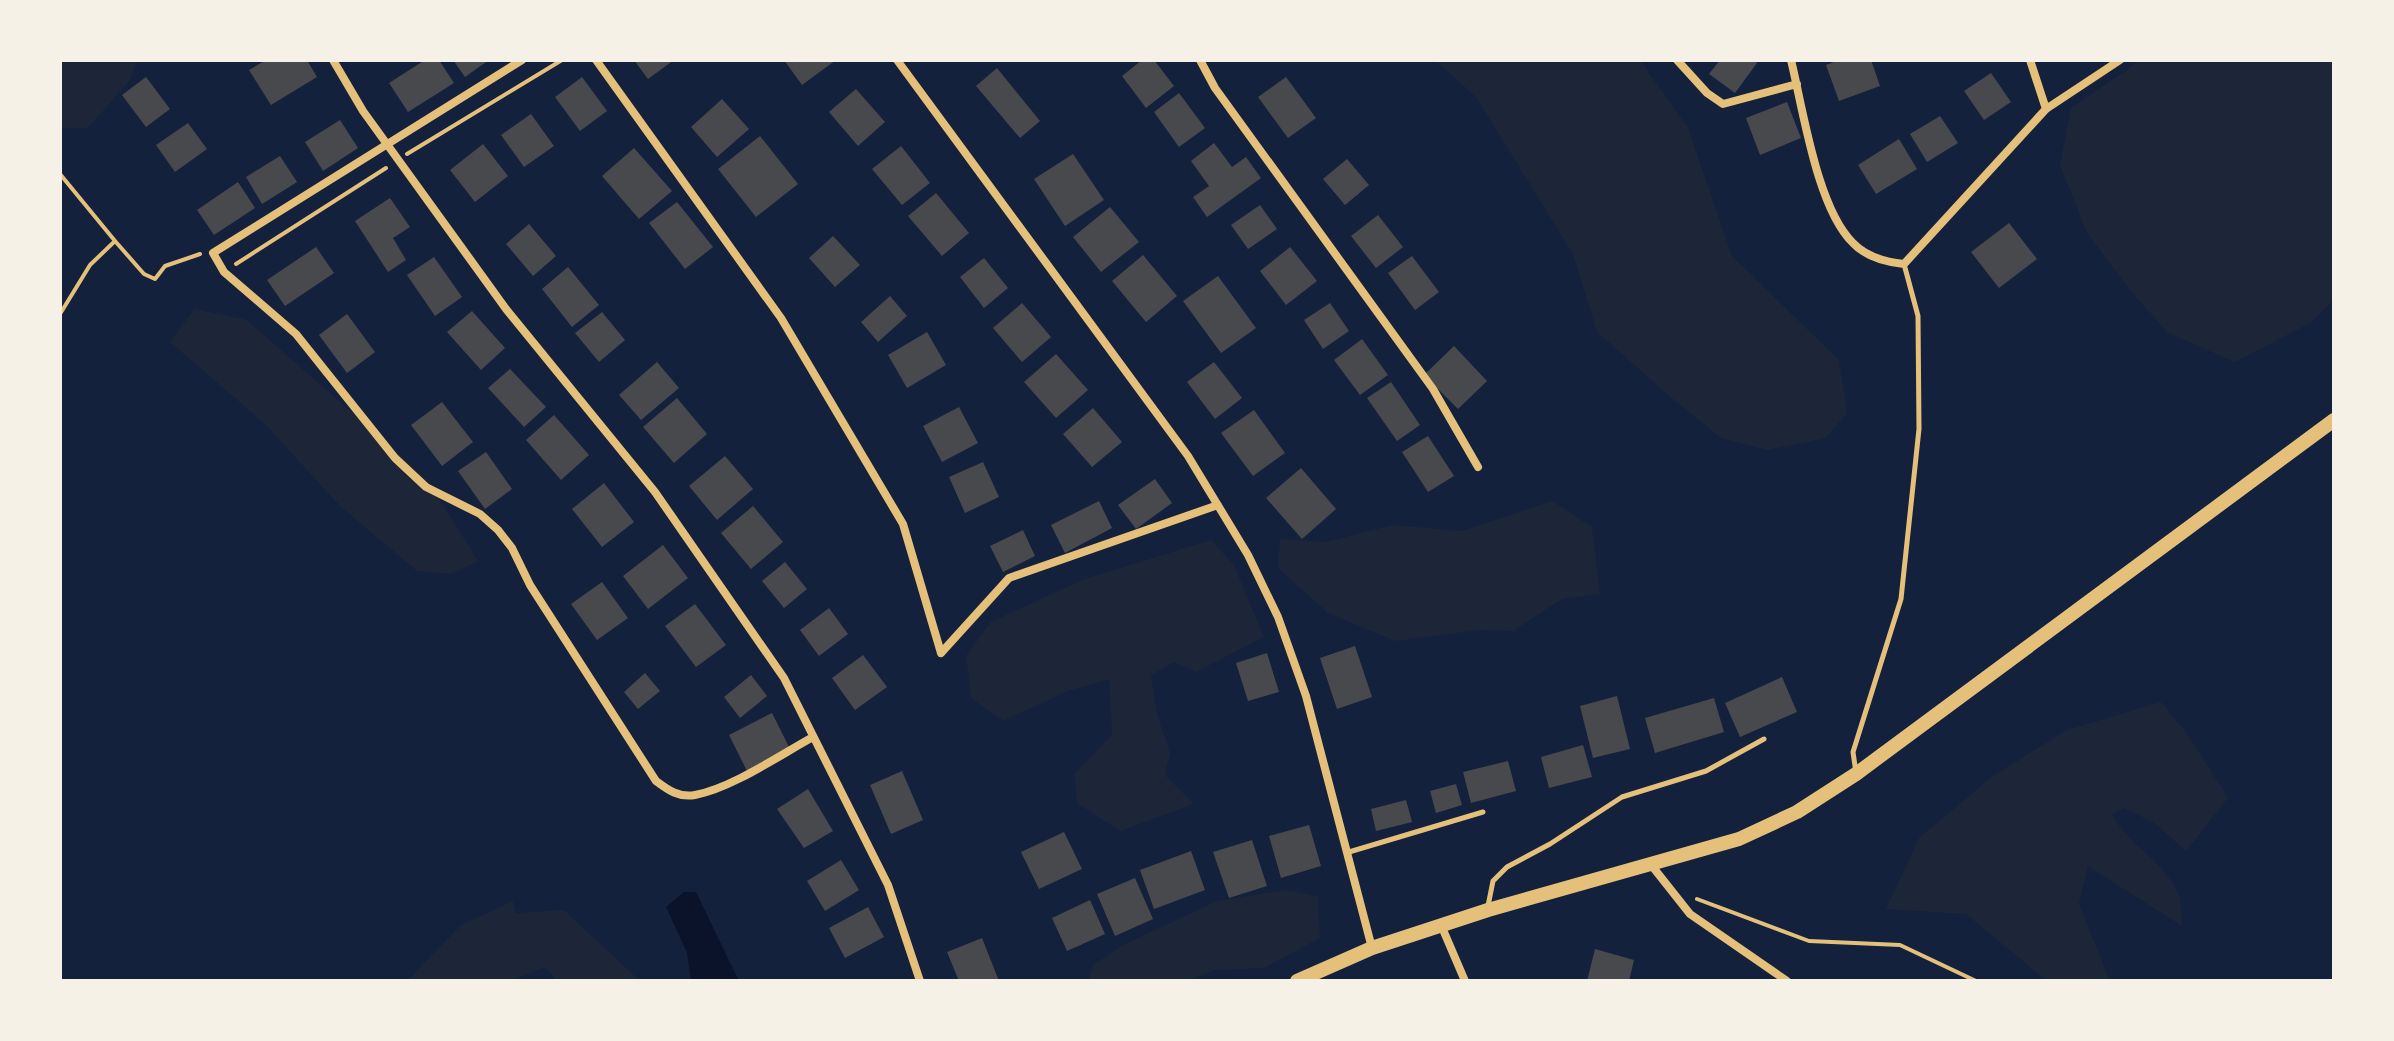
<svg xmlns="http://www.w3.org/2000/svg" width="2394" height="1041" viewBox="0 0 2394 1041" font-family="'Noto Sans',sans-serif">
<rect width="100%" height="100%" fill="#14213d"/>
<path fill="#1d2539" d="M60,60H137L130,80L88,128H60Z
M1435,60H1640L1688,128L1732,256L1839,360L1847,413L1826,438L1767,450L1721,438L1667,394L1597,332L1573,254L1476,97Z
M2141,60H2334V299L2312,322L2235,362L2168,333L2130,290L2087,233L2060,165L2071,108Z
M194,309L247,320L364,423L428,481L478,561L451,574L417,571L340,506L265,424L170,342Z
M1552,501L1592,527L1600,594L1562,599L1513,631L1479,630L1396,641L1328,613L1278,568L1280,539L1326,542L1392,525L1462,531Z
M1211,540L1234,565L1264,637L1196,672L1173,662L1151,676L1157,714L1170,753L1165,775L1194,804L1120,831L1077,803L1075,773L1112,735L1109,679L1068,691L1003,721L971,698L966,656L991,622L1082,580Z
M2161,702L2188,735L2228,798L2186,851L2153,822L2123,808L2112,814C2128,845 2163,860 2178,893C2182,902 2181,916 2182,926L2088,866L2079,904L2110,981H2047L1966,914L1886,909L1919,838L1993,776L2067,730Z
M1285,890L1318,896L1320,938L1264,968L1215,970L1187,981H1088L1093,965L1125,944L1217,901Z
M513,901L516,913L564,910L640,981H557L545,967L510,981H407L461,925Z"/>
<path fill="#0b132b" d="M684,892H696L739,981H691L687,953L666,907Z"/>
<path fill="#48494c" d="M266,60H307L317,77L271,105L249,70Z
M425,60H439L454,83L408,112L389,83Z
M453,60H489L465,77Z
M634,60H674L648,79Z
M784,60H836L802,85Z
M1142,60H1154L1174,86L1146,108L1122,76Z
M1720,60H1753L1757,63L1735,93L1709,74Z
M1839,60H1871L1880,86L1839,101L1826,65Z
M997,68L1040,121L1020,138L976,86Z
M1991,73L2011,102L1984,120L1964,91Z
M146,77L170,109L146,127L122,95Z
M582,77L607,111L580,131L555,97Z
M1286,77L1316,118L1288,138L1258,97Z
M856,89L885,122L858,146L829,112Z
M1179,93L1205,128L1179,147L1154,112Z
M722,99L749,129L717,157L691,127Z
M1787,102L1801,138L1760,155L1746,118Z
M531,114L554,146L524,167L501,135Z
M1940,116L1958,143L1927,162L1910,134Z
M340,120L358,148L323,171L305,142Z
M188,123L207,149L175,172L156,145Z
M760,136L798,184L756,217L718,169Z
M1899,139L1917,169L1876,194L1858,165Z
M1214,143L1232,167L1246,157L1261,178L1207,217L1193,197L1209,186L1191,161Z
M483,144L508,176L475,202L450,170Z
M901,146L930,183L902,205L872,169Z
M634,148L672,191L639,219L602,176Z
M1073,154L1104,200L1065,226L1034,179Z
M280,156L297,182L262,204L246,177Z
M1347,159L1369,185L1345,205L1323,179Z
M238,182L255,208L214,235L197,210Z
M936,193L969,233L942,256L908,216Z
M390,198L410,227L393,238L406,260L388,272L355,221Z
M677,202L713,247L685,269L649,223Z
M1260,205L1277,229L1248,249L1231,225Z
M1110,207L1139,242L1101,272L1073,237Z
M1378,215L1403,247L1376,268L1351,236Z
M2009,223L2037,259L1999,288L1971,252Z
M529,224L556,256L533,276L506,244Z
M833,236L860,265L835,287L809,258Z
M316,247L334,273L285,306L267,280Z
M1290,247L1317,281L1286,305L1260,271Z
M1143,255L1177,296L1146,322L1112,281Z
M1412,256L1439,292L1415,310L1388,273Z
M434,257L462,297L435,316L407,275Z
M984,258L1008,288L984,308L960,277Z
M568,267L599,305L572,327L542,289Z
M1218,276L1256,328L1221,353L1183,301Z
M890,296L907,316L878,342L861,322Z
M1022,303L1051,337L1022,362L993,328Z
M1330,303L1349,331L1323,349L1304,320Z
M472,311L505,348L481,370L447,332Z
M602,312L625,340L599,362L575,333Z
M347,314L375,352L347,373L319,335Z
M927,332L946,365L907,388L888,355Z
M1362,339L1388,375L1360,395L1334,360Z
M1454,346L1487,381L1458,409L1424,375Z
M1056,354L1088,390L1056,418L1024,382Z
M657,362L679,388L641,420L619,395Z
M1214,362L1242,398L1215,419L1187,382Z
M510,369L546,407L524,427L488,388Z
M1391,382L1420,425L1397,441L1367,398Z
M677,398L707,434L674,463L643,427Z
M442,402L473,442L442,466L411,425Z
M959,407L978,443L942,462L923,426Z
M1093,408L1122,442L1092,467L1063,434Z
M1254,410L1285,453L1253,476L1221,433Z
M554,415L589,455L561,480L526,440Z
M1428,436L1454,476L1428,492L1402,452Z
M486,452L512,489L485,509L458,471Z
M725,456L753,489L717,520L689,486Z
M983,462L999,497L965,513L949,477Z
M1301,468L1336,509L1302,539L1266,498Z
M1155,479L1172,503L1136,529L1118,505Z
M604,483L634,522L602,547L572,509Z
M1099,501L1112,528L1065,553L1051,525Z
M753,506L783,542L751,569L721,533Z
M1023,530L1035,556L1003,572L990,546Z
M663,545L688,578L648,609L623,576Z
M785,562L807,589L784,608L762,581Z
M602,582L628,618L597,640L571,604Z
M695,604L726,645L696,667L665,626Z
M829,608L848,634L819,656L800,630Z
M1355,646L1372,697L1337,709L1320,658Z
M1267,653L1279,692L1248,701L1236,663Z
M863,655L887,687L855,710L832,678Z
M645,673L660,691L638,709L624,692Z
M751,675L767,696L740,718L724,697Z
M1782,677L1797,712L1740,737L1725,703Z
M1617,696L1630,749L1593,758L1580,706Z
M1714,698L1724,732L1655,753L1645,718Z
M772,713L792,753L749,775L729,735Z
M1583,745L1592,777L1549,788L1541,757Z
M1508,761L1516,791L1471,803L1463,772Z
M902,771L923,820L891,834L870,785Z
M1456,784L1462,805L1436,813L1430,791Z
M808,789L833,831L804,848L777,809Z
M1406,800L1412,822L1376,831L1371,809Z
M1309,825L1321,866L1281,878L1269,836Z
M1064,832L1082,869L1039,889L1021,852Z
M1252,840L1267,886L1229,898L1213,852Z
M1191,851L1205,890L1154,909L1140,870Z
M841,860L859,890L825,911L807,881Z
M1135,878L1153,919L1115,936L1097,894Z
M1090,900L1105,934L1067,951L1052,918Z
M868,907L884,937L845,958L829,928Z
M982,938L999,981H959L947,952Z
M1595,949L1634,960L1629,981H1587Z"/>
<g fill="none" stroke-linecap="round" stroke-linejoin="round">
<path stroke="#e5c07b" stroke-width="4" d="M407,154L562,60
M60,174L115,241
M236,264L386,168
M60,314L90,265L115,241L144,274L155,279L165,266L200,254
M1697,899L1809,941L1900,945L1976,981"/>
<path stroke="#e5c07b" stroke-width="5" d="M1856,773L1853,752L1901,599L1919,429L1918,316L1904,264
M1349,852L1483,812
M1488,906L1493,881L1507,867L1550,844L1622,797L1706,771L1764,739"/>
<path stroke="#e5c07b" stroke-width="8" d="M333,60L363,111L506,309L655,492L784,678L888,885L920,981
M522,60L213,253L224,272L296,334L395,458L426,487L480,514L498,530L512,548L530,585L656,781C668,790 679,798 695,795C732,788 780,755 813,737
M596,60L781,318L903,524L941,653
M897,60L1188,456L1248,555L1278,617L1306,696L1372,948
M1200,60L1215,88L1433,389L1478,467
M1677,60L1707,93L1723,104L1797,84
M1791,60C1803,109 1817,208 1853,243C1866,257 1885,262 1904,264L2046,109L2120,60
M2030,60L2046,109
M941,653L1009,578L1218,505
M1652,866L1690,914L1787,981
M1441,925L1465,981"/>
<path stroke="#e5c07b" stroke-width="14" d="M1297,981L1372,948L1488,910L1739,839L1797,812L1856,774L2334,420"/>
</g>
<rect width="2394" height="1041" fill="none" stroke="#f6f1e7" stroke-width="124"/>
</svg>
